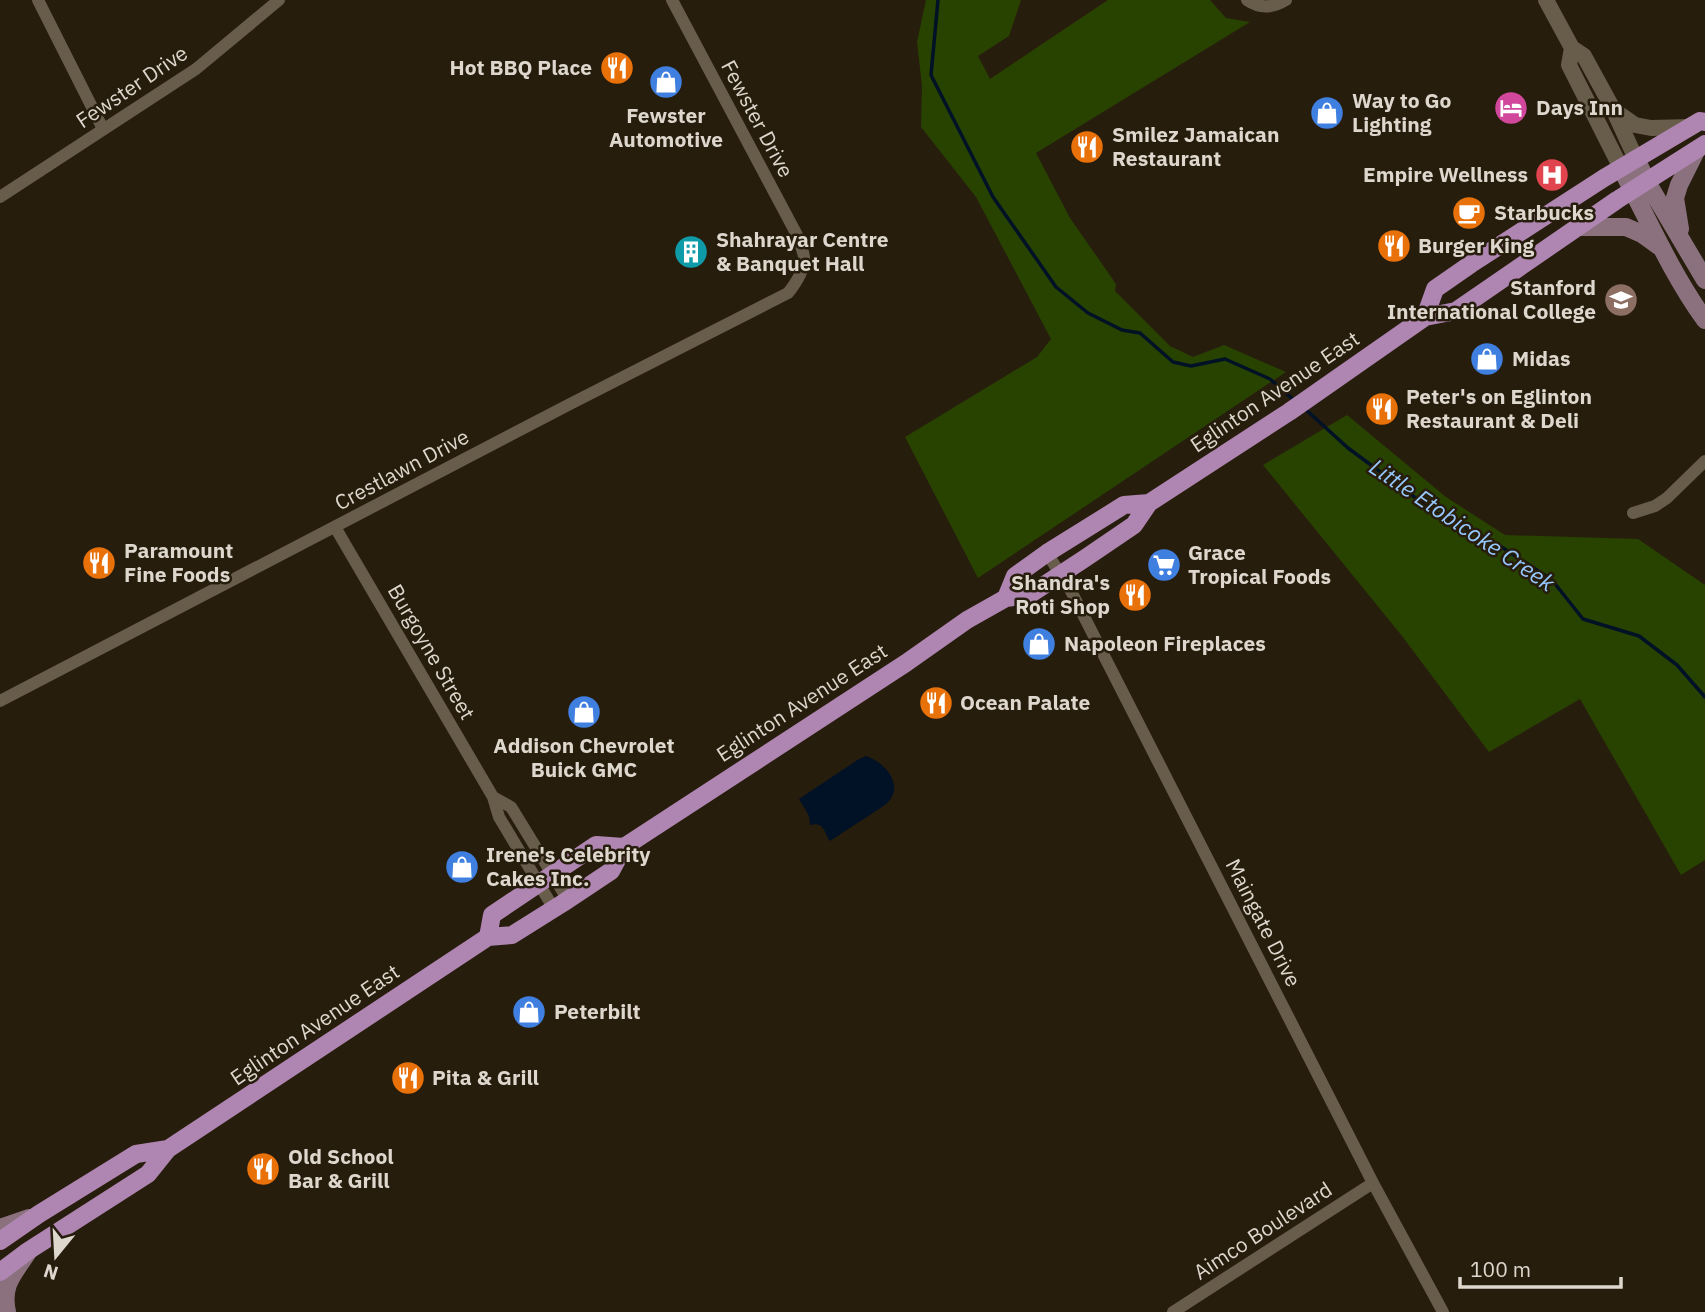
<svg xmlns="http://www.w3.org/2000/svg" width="1705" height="1312" viewBox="0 0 1705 1312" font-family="'IBM Plex Sans',sans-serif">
<rect width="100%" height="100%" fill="#271d0d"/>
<path fill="#284300" d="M926,0H1021L1009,36L978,56L990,79L1108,0H1210L1226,18L1250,22L1036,153L1070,218L1116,284L1115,291L1170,346L1193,357L1224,345L1286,372L978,578L905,437L1037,357L1051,339L976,197L921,127L922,86L917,42Z
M1347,415L1446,497L1505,535L1638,539L1705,585V860L1681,875L1580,699L1489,752L1402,636L1263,465Z"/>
<path fill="#011126" d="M866,756C885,762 907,787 885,805L830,841C824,834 825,821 810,825L809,816L799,799L859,759Z"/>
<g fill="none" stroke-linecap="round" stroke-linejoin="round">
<path stroke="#011126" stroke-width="3.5" d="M938,0L931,75L993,197L1056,287L1088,313L1122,330L1140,333L1173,362L1191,366L1225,359L1270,379L1295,401
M1304,408L1348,448L1436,513L1497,544L1552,580L1583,619L1639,636L1677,665L1705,697"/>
<path stroke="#685d4b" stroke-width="12" d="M38,0L103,129
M1247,0C1260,9 1273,8 1286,0
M0,197L196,69L279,0
M1633,513L1655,506L1667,498L1705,461
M335,527L493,797L499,817L554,909
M1047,553L1071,591L1373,1183L1443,1312
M0,701L572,403L788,293C796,283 805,269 804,257C803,250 799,241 797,235L672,0
M493,797L511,807L568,900
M1173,1312L1373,1183"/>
<path stroke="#685d4b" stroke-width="16" d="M1546,0L1572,48L1584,56L1613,109L1636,159
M1572,48L1569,65L1621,168
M1615,111L1635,125L1651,128L1692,127"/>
<path stroke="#8b717e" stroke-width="18" d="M1636,159L1647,182L1705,280
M1621,168C1648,219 1671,273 1705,320
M1578,227H1626L1642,234L1660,247
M1680,229L1675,198L1679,185L1696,151
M0,1228L29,1218
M7,1312C1,1284 14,1274 28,1252"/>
<path stroke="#af85b1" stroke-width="18" d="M1425,317L1435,289L1471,264L1604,178L1700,121L1705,122
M1006,598L1015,576L1047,553L1124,505L1149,503
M488,937L492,915L596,845L624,847
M0,1241L39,1214L136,1154L168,1149
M0,1272L28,1251L148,1174L168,1149L488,937L512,935L563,903L611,871L624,847L906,663L967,620L1006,598L1029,595L1084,559L1134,525L1149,503L1289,412L1425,317L1456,311L1617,200L1705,144"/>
</g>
<defs>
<g id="restaurant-disc" transform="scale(1.75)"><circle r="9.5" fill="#e8710a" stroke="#271d0d"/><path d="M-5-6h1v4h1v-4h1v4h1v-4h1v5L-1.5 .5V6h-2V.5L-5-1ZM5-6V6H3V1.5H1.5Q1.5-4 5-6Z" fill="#fff"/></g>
<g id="shop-disc" transform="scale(1.75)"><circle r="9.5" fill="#3f7fe0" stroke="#271d0d"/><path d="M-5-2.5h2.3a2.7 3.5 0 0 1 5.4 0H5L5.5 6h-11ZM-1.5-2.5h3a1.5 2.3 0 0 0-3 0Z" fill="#fff"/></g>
<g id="hotel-disc" transform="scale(1.75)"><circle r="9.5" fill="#d1479c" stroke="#271d0d"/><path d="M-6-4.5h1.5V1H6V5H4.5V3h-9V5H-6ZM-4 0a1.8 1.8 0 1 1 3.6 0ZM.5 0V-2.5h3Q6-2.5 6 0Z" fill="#fff"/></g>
<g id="hospital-disc" transform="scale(1.75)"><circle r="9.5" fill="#e0444e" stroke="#271d0d"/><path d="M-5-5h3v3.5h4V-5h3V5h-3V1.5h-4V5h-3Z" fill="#fff"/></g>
<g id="cafe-disc" transform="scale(1.75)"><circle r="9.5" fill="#e8710a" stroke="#271d0d"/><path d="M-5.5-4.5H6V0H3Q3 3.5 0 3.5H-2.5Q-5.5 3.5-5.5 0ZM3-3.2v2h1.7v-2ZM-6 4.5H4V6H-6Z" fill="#fff"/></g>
<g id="building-disc" transform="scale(1.75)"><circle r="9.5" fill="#0f9aa8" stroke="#271d0d"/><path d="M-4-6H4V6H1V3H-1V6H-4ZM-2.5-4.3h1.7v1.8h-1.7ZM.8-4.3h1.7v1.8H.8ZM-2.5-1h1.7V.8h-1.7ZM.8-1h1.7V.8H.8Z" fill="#fff"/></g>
<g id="university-disc" transform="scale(1.75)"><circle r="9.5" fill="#8d6e63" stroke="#271d0d"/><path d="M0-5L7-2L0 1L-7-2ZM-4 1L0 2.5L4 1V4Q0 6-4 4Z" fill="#fff"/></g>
<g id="supermarket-disc" transform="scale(1.75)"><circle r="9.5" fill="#3f7fe0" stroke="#271d0d"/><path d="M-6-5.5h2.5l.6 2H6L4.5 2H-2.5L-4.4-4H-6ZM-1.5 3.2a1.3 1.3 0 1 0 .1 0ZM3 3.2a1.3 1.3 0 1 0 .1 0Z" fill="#fff"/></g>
</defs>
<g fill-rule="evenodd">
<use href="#restaurant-disc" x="617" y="68"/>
<use href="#shop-disc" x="666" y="82"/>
<use href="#hotel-disc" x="1511" y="108"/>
<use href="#shop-disc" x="1327" y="113"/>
<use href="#restaurant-disc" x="1087" y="147"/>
<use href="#hospital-disc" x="1552" y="175"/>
<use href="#cafe-disc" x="1469" y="213"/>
<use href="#restaurant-disc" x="1394" y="246"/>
<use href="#building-disc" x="691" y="252"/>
<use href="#university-disc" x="1621" y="300"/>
<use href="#shop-disc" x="1487" y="359"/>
<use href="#restaurant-disc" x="1382" y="409"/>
<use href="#restaurant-disc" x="99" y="563"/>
<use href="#supermarket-disc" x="1164" y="565"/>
<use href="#restaurant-disc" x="1135" y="595"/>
<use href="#shop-disc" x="1039" y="644"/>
<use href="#restaurant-disc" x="936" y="703"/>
<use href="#shop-disc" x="584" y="712"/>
<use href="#shop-disc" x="462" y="867"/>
<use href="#shop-disc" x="529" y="1012"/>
<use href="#restaurant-disc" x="408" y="1078"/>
<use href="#restaurant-disc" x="263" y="1169"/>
</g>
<g text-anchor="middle" stroke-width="5" stroke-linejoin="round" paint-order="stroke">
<g font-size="21" font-weight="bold" fill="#ded7cd" stroke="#271d0d" text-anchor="start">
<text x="592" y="75" text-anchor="end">Hot BBQ Place</text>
<text x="1352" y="108">Way to Go<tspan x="1352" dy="24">Lighting</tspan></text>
<text x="1536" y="115">Days Inn</text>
<text x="666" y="123" text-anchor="middle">Fewster<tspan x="666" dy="24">Automotive</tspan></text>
<text x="1112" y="142">Smilez Jamaican<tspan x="1112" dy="24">Restaurant</tspan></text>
<text x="1528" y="182" text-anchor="end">Empire Wellness</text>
<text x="1494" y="220">Starbucks</text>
<text x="716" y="247">Shahrayar Centre<tspan x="716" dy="24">&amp; Banquet Hall</tspan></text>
<text x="1418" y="253">Burger King</text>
<text x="1596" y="295" text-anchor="end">Stanford<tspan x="1596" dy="24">International College</tspan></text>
<text x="1512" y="366">Midas</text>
<text x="1406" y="404">Peter's on Eglinton<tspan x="1406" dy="24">Restaurant &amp; Deli</tspan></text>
<text x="124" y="558">Paramount<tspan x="124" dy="24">Fine Foods</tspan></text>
<text x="1188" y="560">Grace<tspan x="1188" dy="24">Tropical Foods</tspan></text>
<text x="1110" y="590" text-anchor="end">Shandra's<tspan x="1110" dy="24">Roti Shop</tspan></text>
<text x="1064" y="651">Napoleon Fireplaces</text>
<text x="960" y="710">Ocean Palate</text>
<text x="584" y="753" text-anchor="middle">Addison Chevrolet<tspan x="584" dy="24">Buick GMC</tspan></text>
<text x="486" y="862">Irene's Celebrity<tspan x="486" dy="24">Cakes Inc.</tspan></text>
<text x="554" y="1019">Peterbilt</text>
<text x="432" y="1085">Pita &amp; Grill</text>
<text x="288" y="1164">Old School<tspan x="288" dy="24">Bar &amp; Grill</tspan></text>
</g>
<g font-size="21" fill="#ded7cd" stroke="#271d0d">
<text transform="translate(132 87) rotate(-34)" y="7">Fewster Drive</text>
<text transform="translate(757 119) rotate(62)" y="7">Fewster Drive</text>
<text transform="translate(1275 392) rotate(-34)" y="7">Eglinton Avenue East</text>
<text transform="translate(402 470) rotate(-28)" y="7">Crestlawn Drive</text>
<text transform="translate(431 652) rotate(60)" y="7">Burgoyne Street</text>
<text transform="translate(802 703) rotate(-33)" y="7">Eglinton Avenue East</text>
<text transform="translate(1263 923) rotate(63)" y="7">Maingate Drive</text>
<text transform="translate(315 1025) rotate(-34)" y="7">Eglinton Avenue East</text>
<text transform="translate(1263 1231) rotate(-33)" y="7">Aimco Boulevard</text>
</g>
<g font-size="23" font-style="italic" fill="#96c7fd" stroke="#271d0d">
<text transform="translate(1462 525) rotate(34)" y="8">Little Etobicoke Creek</text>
</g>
</g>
<g transform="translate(56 1256) rotate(198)" stroke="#271d0d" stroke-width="5" paint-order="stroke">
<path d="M0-5L12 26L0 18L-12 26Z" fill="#ded7cd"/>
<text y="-10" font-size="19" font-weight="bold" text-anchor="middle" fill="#ded7cd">N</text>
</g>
<path d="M1460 1277v10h161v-10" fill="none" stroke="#ded7cd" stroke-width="3.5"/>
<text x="1470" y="1277" font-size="21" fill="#ded7cd" stroke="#271d0d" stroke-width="5" paint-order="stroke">100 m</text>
</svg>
